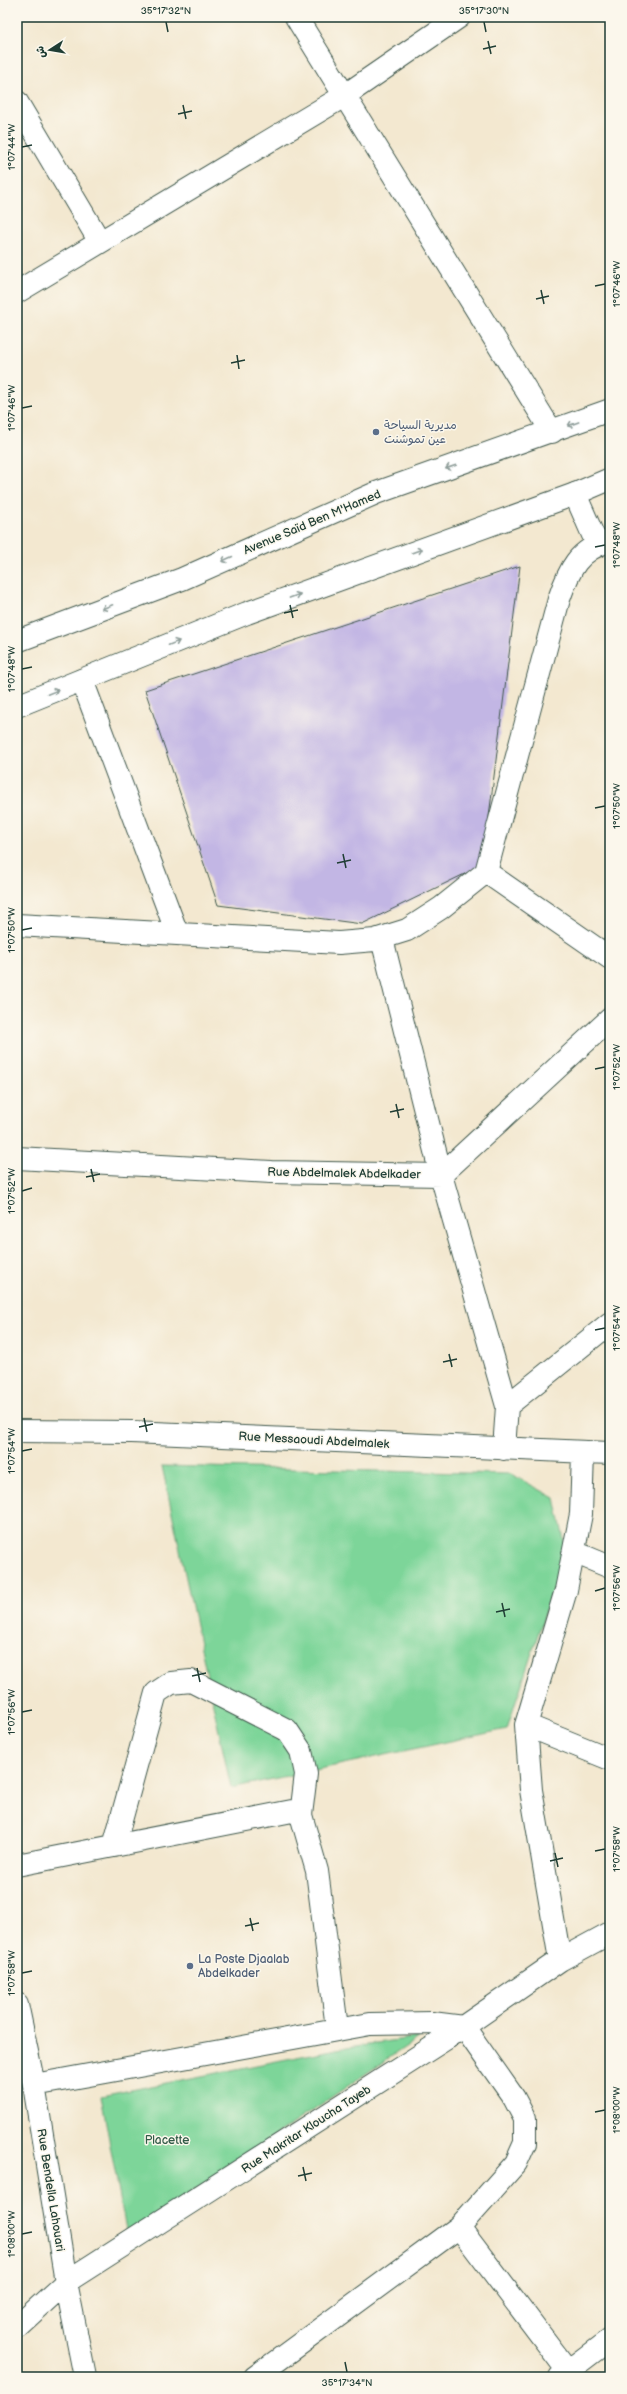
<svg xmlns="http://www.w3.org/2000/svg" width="627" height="2394" viewBox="0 0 627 2394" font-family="'Balsamiq Sans','Playpen Sans Arabic',sans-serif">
<rect width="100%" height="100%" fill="#fbf7ec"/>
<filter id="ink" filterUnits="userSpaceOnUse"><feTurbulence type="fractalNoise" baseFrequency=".025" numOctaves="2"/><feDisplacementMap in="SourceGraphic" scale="8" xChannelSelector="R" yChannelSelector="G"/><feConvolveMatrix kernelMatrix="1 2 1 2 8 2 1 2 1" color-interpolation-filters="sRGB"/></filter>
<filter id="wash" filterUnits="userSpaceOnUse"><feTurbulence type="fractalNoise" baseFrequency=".012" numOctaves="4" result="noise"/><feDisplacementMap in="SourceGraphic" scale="16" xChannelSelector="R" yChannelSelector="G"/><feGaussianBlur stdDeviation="0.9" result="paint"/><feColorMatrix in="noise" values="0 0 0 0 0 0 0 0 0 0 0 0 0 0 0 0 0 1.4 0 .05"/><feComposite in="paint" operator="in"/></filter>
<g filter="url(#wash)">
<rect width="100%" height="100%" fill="#f3e8d0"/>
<path fill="#7dd599" stroke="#4e8966" d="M162,1466L511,1474L555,1498L566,1549L507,1729L231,1788Z
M420,2037L127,2236L101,2096L347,2047Z"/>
<g id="blocks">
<path fill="#c2b6e4" d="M520,566L483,865L362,924L218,905L145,690Z"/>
</g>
</g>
<g filter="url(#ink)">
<use href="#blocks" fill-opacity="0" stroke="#3f574b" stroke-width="1"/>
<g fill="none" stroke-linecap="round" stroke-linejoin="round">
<g stroke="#3f574b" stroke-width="24">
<path id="minor" d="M296,17L552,432
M17,102L100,242
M17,292L344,96L459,17
M575,494L597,544
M82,680L177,933
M486,872L610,958
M17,925L339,943L375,940L407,930L441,908L486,872L559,599C569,570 578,549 610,541
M382,939L441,1175L507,1406L504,1449
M17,1158L271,1172L441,1175L610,1019
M507,1406L610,1323
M17,1431L132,1432L610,1453
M574,1552L610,1567
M526,1725L610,1759
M114,1846L156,1693L171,1683L191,1681L287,1730L301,1751L306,1774L301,1815
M17,1865L292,1811L301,1815L317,1871L337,2028
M560,1960L531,1790L526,1725L566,1590L581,1514L583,1453
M17,2004L34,2085L66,2282L85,2377
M34,2085L370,2024L432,2023L464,2027L514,2098L525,2119V2143L516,2163L459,2227L255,2377
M459,2227L568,2371
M17,2327L66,2282L447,2038L560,1960L610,1933
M560,2377L610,2339"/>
</g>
<g stroke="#3f574b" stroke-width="24">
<path id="major" d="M17,641L182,579L376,493L610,410
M17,706L247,613L575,494L610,479"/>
</g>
<use href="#minor" stroke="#fff" stroke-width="22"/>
<use href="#major" stroke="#fff" stroke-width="22"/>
</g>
<defs><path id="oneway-shaft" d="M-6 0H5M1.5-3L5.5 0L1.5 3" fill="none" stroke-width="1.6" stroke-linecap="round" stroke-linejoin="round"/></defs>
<g stroke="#8f9e9a">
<use href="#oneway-shaft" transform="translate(573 424) rotate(160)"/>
<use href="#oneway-shaft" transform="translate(451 467) rotate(161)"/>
<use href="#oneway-shaft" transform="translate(417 551) rotate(-20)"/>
<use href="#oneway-shaft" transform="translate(227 559) rotate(156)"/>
<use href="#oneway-shaft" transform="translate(295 596) rotate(-20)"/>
<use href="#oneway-shaft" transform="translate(107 607) rotate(159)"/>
<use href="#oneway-shaft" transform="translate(174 643) rotate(-22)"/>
<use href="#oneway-shaft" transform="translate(53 692) rotate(-22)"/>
</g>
</g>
<path fill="none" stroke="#1f3d34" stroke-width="1.5" d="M166,22L168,32M484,22L486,32M488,41L491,54M483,49L496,46M183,105L186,119M178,114L192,111M22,147L32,145M595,286L605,284M541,290L544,304M536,299L549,296M237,355L239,369M231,363L245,360M22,408L32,406M595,547L605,545M290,605L293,618M284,613L298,610M22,669L32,667M595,808L605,806M343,854L346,868M337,863L351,860M22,930L32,928M595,1069L605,1067M396,1104L399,1118M390,1112L404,1109M91,1169L94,1182M86,1177L100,1174M22,1191L32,1188M595,1330L605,1328M449,1354L452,1367M443,1362L457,1359M144,1418L147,1432M139,1427L153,1424M22,1451L32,1449M595,1591L605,1588M502,1603L505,1617M496,1612L510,1609M197,1668L200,1682M192,1676L206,1673M22,1712L32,1710M595,1851L605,1849M555,1853L558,1867M550,1861L563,1858M250,1918L253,1931M245,1926L259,1923M22,1973L32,1971M595,2112L605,2110M303,2167L306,2181M298,2176L312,2173M22,2234L32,2232M345,2362L347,2372"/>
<g fill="#5c6f8a" stroke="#fbf7ec" stroke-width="1.5">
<circle cx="376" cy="432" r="4"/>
<circle cx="190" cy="1966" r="4"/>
</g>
<g text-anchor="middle" stroke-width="3" stroke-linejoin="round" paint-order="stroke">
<g font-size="12" fill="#4e5e75" stroke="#fbf7ec" text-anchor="start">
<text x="384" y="429">مديرية السياحة<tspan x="384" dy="14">عين تموشنت</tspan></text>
<text x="198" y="1963">La Poste Djaalab<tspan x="198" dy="14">Abdelkader</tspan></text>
</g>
<g font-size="12" fill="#1f3d34" stroke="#fbf7ec">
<text transform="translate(312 522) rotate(-23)" y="4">Avenue Saïd Ben M'Hamed</text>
<text transform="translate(344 1173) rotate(1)" y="4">Rue Abdelmalek Abdelkader</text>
<text transform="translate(314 1440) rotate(3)" y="4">Rue Messaoudi Abdelmalek</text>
<text transform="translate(306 2129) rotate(-33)" y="4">Rue Makritar Kloucha Tayeb</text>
<text transform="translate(51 2190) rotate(81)" y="4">Rue Bendella Lahouari</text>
</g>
<g font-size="12" fill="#325b48" stroke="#fbf7ec">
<text x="167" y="2144">Placette</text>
</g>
</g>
<rect width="627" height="2394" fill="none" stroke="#fbf7ec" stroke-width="44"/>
<g transform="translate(50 50) rotate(258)" stroke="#fbf7ec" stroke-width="3" paint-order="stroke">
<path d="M0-3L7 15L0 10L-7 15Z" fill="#1f3d34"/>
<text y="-6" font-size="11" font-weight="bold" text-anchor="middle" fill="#1f3d34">ش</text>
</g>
<rect x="22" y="22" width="583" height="2350" fill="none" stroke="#1f3d34" stroke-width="1.5"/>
<g font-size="10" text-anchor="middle" fill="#1f3d34">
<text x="166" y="14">35°17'32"N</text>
<text x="484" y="14">35°17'30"N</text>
<text transform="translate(11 147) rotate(-90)" y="4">1°07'44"W</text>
<text transform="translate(616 284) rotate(-90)" y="4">1°07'46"W</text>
<text transform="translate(11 408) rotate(-90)" y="4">1°07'46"W</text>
<text transform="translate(616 545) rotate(-90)" y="4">1°07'48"W</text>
<text transform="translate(11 669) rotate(-90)" y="4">1°07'48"W</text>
<text transform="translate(616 806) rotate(-90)" y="4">1°07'50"W</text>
<text transform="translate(11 930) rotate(-90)" y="4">1°07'50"W</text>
<text transform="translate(616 1067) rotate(-90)" y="4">1°07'52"W</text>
<text transform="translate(11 1191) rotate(-90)" y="4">1°07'52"W</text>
<text transform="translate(616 1328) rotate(-90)" y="4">1°07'54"W</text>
<text transform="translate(11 1451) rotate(-90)" y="4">1°07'54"W</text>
<text transform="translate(616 1588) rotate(-90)" y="4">1°07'56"W</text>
<text transform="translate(11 1712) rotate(-90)" y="4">1°07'56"W</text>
<text transform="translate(616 1849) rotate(-90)" y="4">1°07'58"W</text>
<text transform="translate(11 1973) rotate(-90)" y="4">1°07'58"W</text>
<text transform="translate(616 2110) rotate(-90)" y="4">1°08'00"W</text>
<text transform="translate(11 2234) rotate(-90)" y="4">1°08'00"W</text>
<text x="347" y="2386">35°17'34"N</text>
</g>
</svg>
